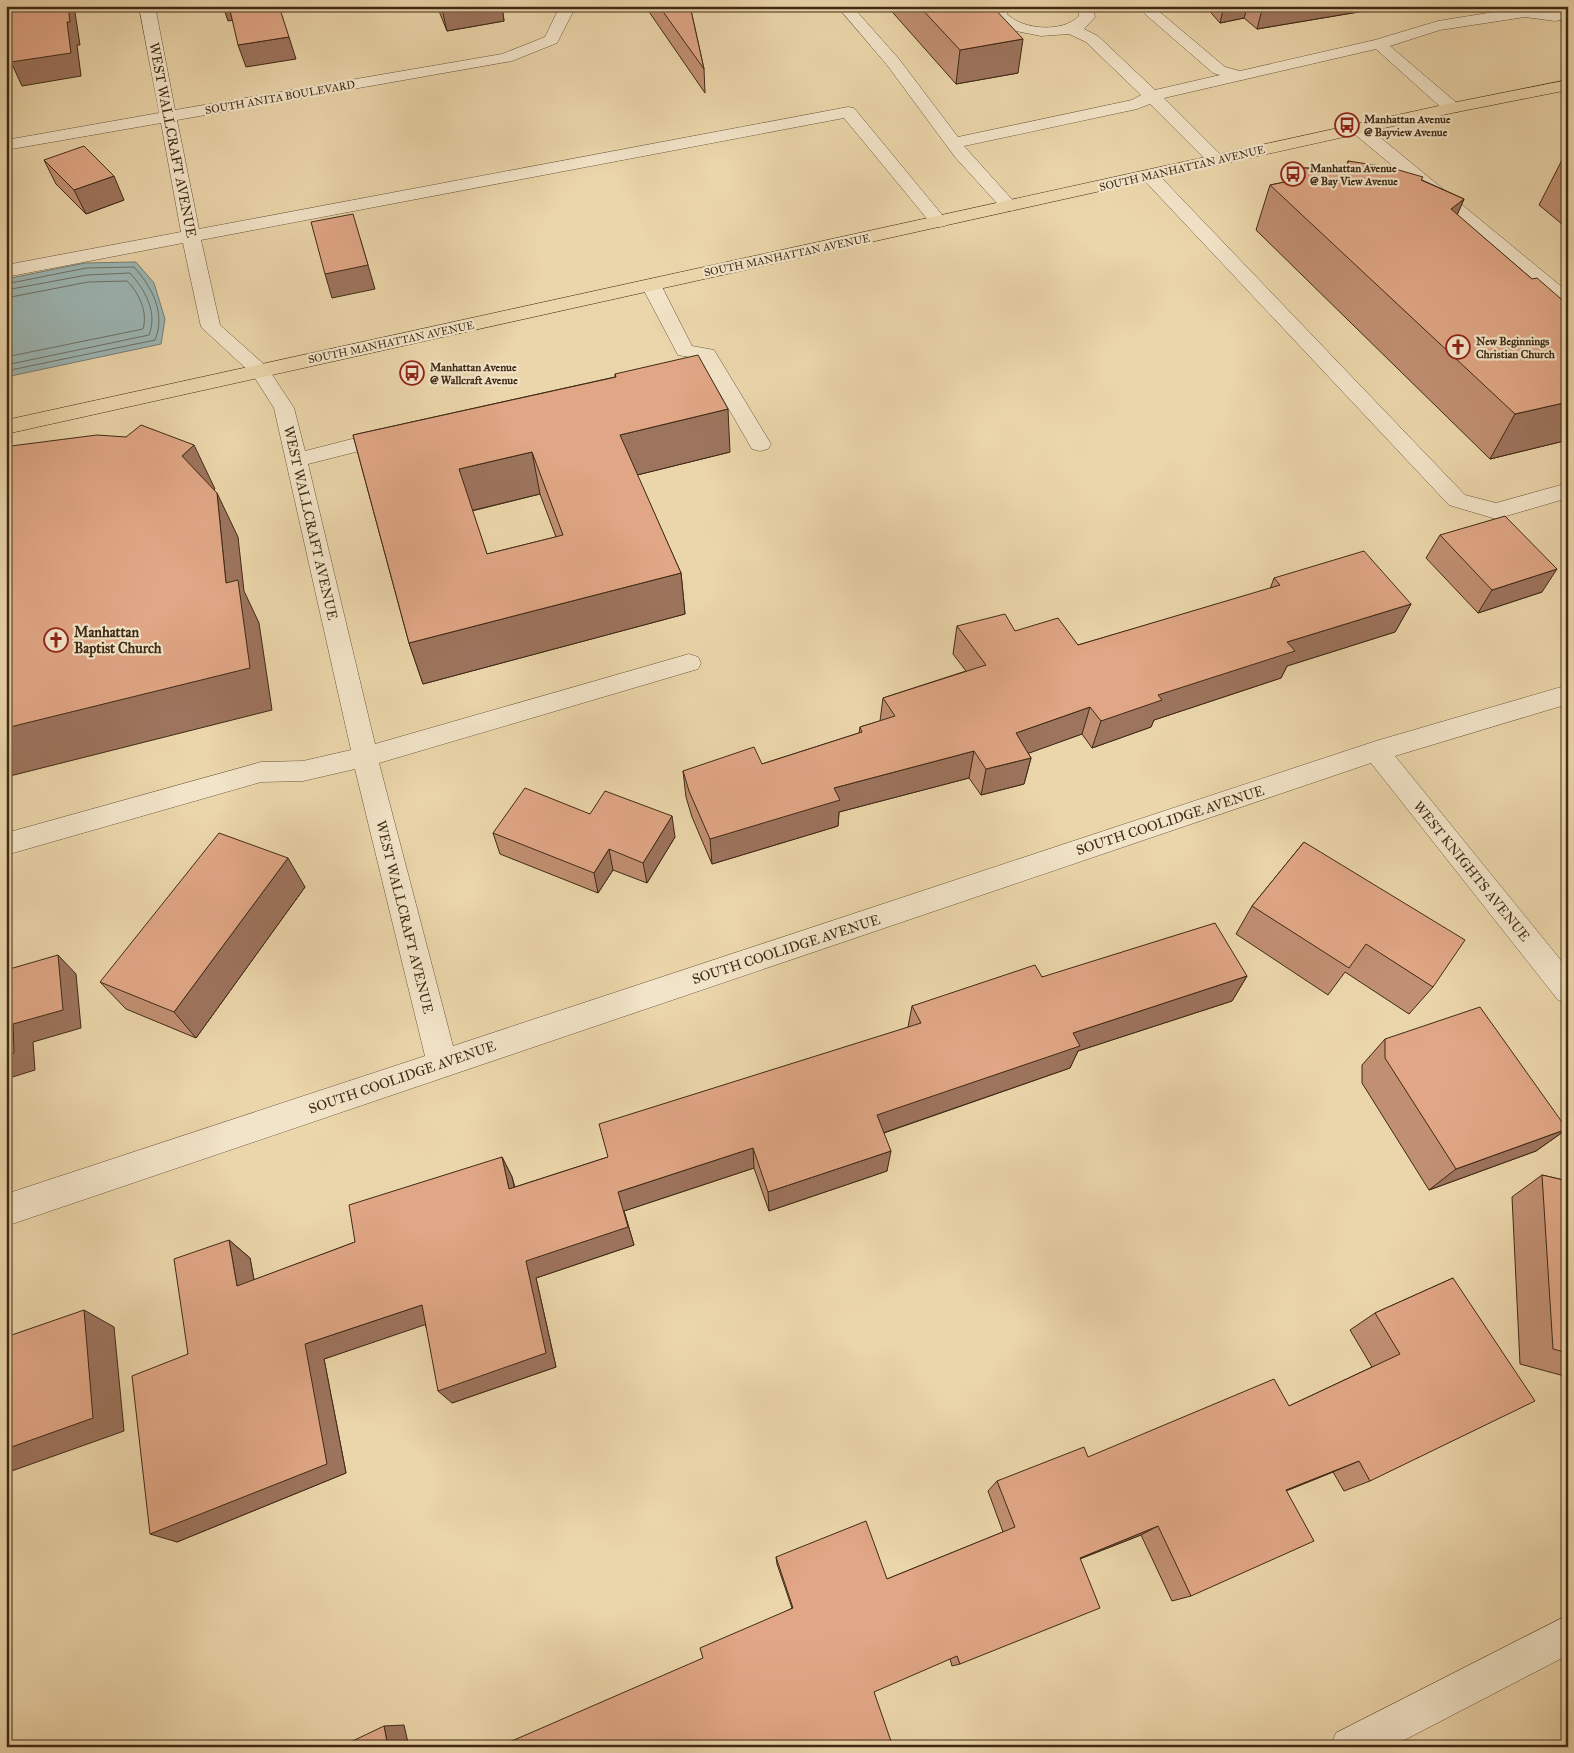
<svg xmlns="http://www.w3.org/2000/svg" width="1574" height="1753" viewBox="0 0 1574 1753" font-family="'IM FELL Great Primer',serif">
<rect width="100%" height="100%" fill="#ebd5aa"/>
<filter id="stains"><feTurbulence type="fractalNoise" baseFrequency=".004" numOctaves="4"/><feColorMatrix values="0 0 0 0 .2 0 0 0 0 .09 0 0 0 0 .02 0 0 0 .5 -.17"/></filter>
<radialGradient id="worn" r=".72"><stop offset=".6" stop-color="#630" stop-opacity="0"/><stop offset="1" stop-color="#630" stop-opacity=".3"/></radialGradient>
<path fill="#9cb6b4" stroke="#777e74" d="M136,262L154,283L165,319L161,344L6,377V279L85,263Z"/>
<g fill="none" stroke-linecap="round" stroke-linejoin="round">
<path stroke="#6e7064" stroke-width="1" d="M6,284L86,268L134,267C152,287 166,313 155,340L6,371
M6,290L87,275L130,273C145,290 158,312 149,335L6,365
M6,298L88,282L127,281C139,293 148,312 143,329L6,357"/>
<g stroke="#6a553a" stroke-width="1">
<path id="minor" d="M139,6H155L175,110L502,54L545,37L560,6H576L557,43L512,61L177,120L199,229L848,107L854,108L948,222L945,226L939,227L933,226L844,118L201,240L220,325L267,367L294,408L305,451L391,429L399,431L402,436L399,441L308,464L375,744L689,654L698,657L701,663L698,669L379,763L453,1046L1376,741L1568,685V704L1395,756L1568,969V1004L1558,1000L1371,763L6,1226V1194L425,1056L355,769L303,781L261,782L6,855V833L261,762L303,761L351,750L274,408L253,375L201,327L183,243L6,277V265L181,232L161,123L6,150V140L159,113Z
M837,6H852L899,59L958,137L1132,100L1141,95L1086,42L1069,34L1041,36L1011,30L1001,25L994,18L990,6H1006L1007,14C1023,30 1063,33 1079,16L1077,6H1093L1095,17L1084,29L1098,36L1155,90L1220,75L1213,73L1145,14L1142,11L1145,8H1155L1225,67L1240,71L1375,40L1438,21L1525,7L1555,11L1568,9V19L1555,21L1525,17L1440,30L1390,46L1458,104L1460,108L1458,112H1446L1376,49L1164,98L1222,156L1225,160L1222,164L1216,165L1210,164L1150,104L1137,109L964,146L1018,206L1015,210L1009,211L1003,210L955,157L887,65Z
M1358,123L1364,124L1568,292V308L1561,306L1352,132L1349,128L1352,124Z
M1149,170L1155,171L1465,495L1496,503L1568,483V498L1496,519L1449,505L1143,179L1140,175L1143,171Z
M651,279L658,281L661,285L692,346L714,350L771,444L768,449L760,451L752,449L700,359L678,355L641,285L644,281Z
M1568,1615V1655L1391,1747H1330L1336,1733Z"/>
</g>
<g stroke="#3f2a15" stroke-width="1">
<path id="major" d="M1568,80V90L1452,113L6,434V420L1452,103Z"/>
</g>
<use href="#minor" fill="#f2e4c8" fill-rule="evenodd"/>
<use href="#major" fill="#ebd5aa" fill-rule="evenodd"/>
</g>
<path fill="#c18f72" stroke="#3f2a15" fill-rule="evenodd" d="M437,6H502L504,21L447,31Z
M645,6H690L704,69L705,93Z
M887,6H992L1018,73L956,84Z
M1205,6H1394L1257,29L1244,18L1220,23Z
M1568,159V229L1539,205L1562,160Z
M44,160L124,200L86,214L56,184Z
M1348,161L1422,180L1464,199L1457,215L1532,279L1568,305V440L1490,459L1256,230L1270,185L1300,179L1303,168L1346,169Z
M615,374L730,452L637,475L681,573L685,614L423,684L409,643L353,435L615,377ZM540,494L556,537L487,554L472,511Z
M1440,535L1542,592L1478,613L1426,558Z
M1274,578L1411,604L1395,632L1287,666L1281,678L1154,720L1151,727L1092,748L1082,734L1028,753L1031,758L1024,784L981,795L969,778L839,812L838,826L712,864L692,817L686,797L683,771L762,764L859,733L860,727L880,721L883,698L966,671L953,654L957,626L1015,631L1078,645L1270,589Z
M590,814L675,837L647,883L613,870L598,893L500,854L493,833Z
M1304,842L1433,987L1409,1014L1345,972L1328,995L1236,934L1252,906Z
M305,887L196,1038L126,1009L100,982Z
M1247,976L1232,1001L1078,1051L1070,1068L884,1133L887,1171L769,1211L754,1168L624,1211L634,1245L536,1278L556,1367L452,1403L425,1324L324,1359L346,1473L177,1542L188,1354L229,1240L250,1258L254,1280L355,1242L502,1157L512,1177L515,1187L608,1157L908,1027L912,1006L1042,977Z
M1385,1039L1567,1129L1536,1151L1429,1190L1362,1083V1065Z
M1542,1175L1568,1181V1377L1520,1364L1512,1197Z
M1453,1278L1370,1481L1344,1491L1333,1472L1286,1491L1191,1596L1172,1601L1141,1535L1080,1559L960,1664L952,1666L950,1659L703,1658L792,1608L777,1564L776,1557L887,1579L1003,1532L988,1491L997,1481L1289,1406L1372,1367L1350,1330L1375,1313Z"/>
<path fill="#9d745d" stroke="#3f2a15" d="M68,6H74L80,45H77L81,76L22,86L11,62L67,22Z
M223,6H229L234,20L228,21Z
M459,6H502L504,21L447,31L442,9Z
M1224,6H1248L1244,18L1220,23Z
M1263,6H1394L1257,29Z
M289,37L296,59L246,67L238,45Z
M1023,39L1018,73L956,84L960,50Z
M114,176L124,200L86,214L74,190Z
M1464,199L1444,244L1451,209Z
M360,238L375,289L332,298L325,274Z
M1568,402V440L1490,459L1515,414Z
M728,409L730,452L625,478L620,435Z
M194,445L215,489L204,500L182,456Z
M532,452L540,494L470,511L459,469Z
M217,493L238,537L244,591L259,623L272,710L6,777V728L226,583Z
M1557,569L1542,592L1478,613L1492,590Z
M681,573L685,614L423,684L409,643Z
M1411,604L1395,632L1287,666L1281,678L1154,720L1151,727L1092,748L1101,721L1158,695L1287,642Z
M1090,707L1082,734L1010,760L1016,733Z
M974,751L969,778L839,812L838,826L712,864L710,839L834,788Z
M1031,758L1024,784L981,795L986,769Z
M672,816L675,837L647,883L643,863Z
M609,849L613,870L598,893L594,873Z
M288,858L305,887L196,1038L174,1012Z
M58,955L76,974L81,1028L33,1042L35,1070L6,1079V1056L13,1024Z
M1247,976L1232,1001L1078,1051L1070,1068L874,1136L877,1115L1073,1033Z
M1567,1129L1536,1151L1429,1190L1456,1169Z
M753,1148L754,1168L624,1211L634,1245L536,1278L556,1367L452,1403L438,1391L526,1261L618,1192Z
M891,1151L887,1171L769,1211L768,1192Z
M502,1157L512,1177L519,1208L509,1189Z
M229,1240L250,1258L258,1302L237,1286Z
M422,1305L436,1321L324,1359L346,1473L177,1542L150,1534L305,1344Z
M84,1310L114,1327L124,1431L6,1473V1449Z
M1359,1461L1333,1472L1263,1500L1286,1490Z
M1158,1526L1141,1535L1066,1564L1080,1558Z
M404,1725L409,1747H388L384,1726Z"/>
<path fill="#e0a685" stroke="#3f2a15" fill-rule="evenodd" d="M8,6H68L70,22H67L71,53L11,62Z
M229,6H279L289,37L238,45Z
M441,6H459L442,9Z
M659,6H690L704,69Z
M919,6H992L1023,39L960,50Z
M84,146L114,176L74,190L44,160Z
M1568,159V165L1562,160Z
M1348,161L1388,167L1423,177L1421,180L1464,199L1451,209L1532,279L1537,278L1568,305V402L1515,414L1270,185L1305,178L1303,168L1348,169Z
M353,214L368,265L325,274L311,222Z
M698,355L728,409L620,435L681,573L409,643L353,435L616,377L615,374ZM532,452L563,535L487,554L459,469Z
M141,425L194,445L182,456L217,493L226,583L238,580L250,668L6,728V478L11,477V446L97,435L126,437Z
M1505,516L1557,569L1492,590L1440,535Z
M1364,551L1411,604L1287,642L1295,651L1158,695L1162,700L1101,721L1090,707L1016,733L1031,758L986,769L974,751L834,788L840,800L710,839L689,791L683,771L754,747L762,764L862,732L860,727L895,716L883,698L986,665L957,626L1005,614L1015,631L1058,618L1078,645L1280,585L1274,578Z
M525,788L590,814L605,791L672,816L643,863L609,849L594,873L493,833Z
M219,833L288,858L174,1012L100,982Z
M1304,842L1465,940L1433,987L1366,944L1349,968L1252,906Z
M1215,923L1247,976L1073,1033L1080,1046L877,1115L891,1151L768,1192L753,1148L618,1192L628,1227L526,1261L546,1353L438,1391L422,1305L305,1344L327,1464L150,1534L132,1376L188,1354L174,1259L229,1240L237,1286L355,1242L349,1205L502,1157L509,1189L608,1157L599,1124L921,1023L912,1006L1035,965L1042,977Z
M58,955L63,1010L13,1024L14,1053L6,1056V970Z
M1480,1007L1567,1129L1456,1169L1385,1058V1039Z
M1542,1175L1568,1181V1353L1553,1349Z
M1453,1278L1535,1401L1370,1481L1359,1461L1286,1490L1314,1541L1191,1596L1158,1526L1080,1558L1100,1608L960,1664L957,1656L874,1692L893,1747H498L703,1658L700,1648L793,1608L776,1557L866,1521L887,1579L1015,1527L997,1481L1084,1447L1088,1457L1274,1379L1289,1406L1400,1354L1375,1313Z
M84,1310L93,1418L6,1449V1337Z
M384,1726L388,1747H340Z"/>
<defs>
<g id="bus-ring" transform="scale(1.25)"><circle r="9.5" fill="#f2e4c8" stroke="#8f2418" stroke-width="1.5"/><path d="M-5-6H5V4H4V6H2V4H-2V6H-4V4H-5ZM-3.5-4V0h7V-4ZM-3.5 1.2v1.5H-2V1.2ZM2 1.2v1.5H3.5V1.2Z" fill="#8f2418"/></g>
<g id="church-ring" transform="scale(1.25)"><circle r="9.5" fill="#f2e4c8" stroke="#8f2418" stroke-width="1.5"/><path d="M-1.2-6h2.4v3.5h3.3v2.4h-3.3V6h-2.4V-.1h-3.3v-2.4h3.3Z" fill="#8f2418"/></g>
</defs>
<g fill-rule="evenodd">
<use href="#bus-ring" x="1347" y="125"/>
<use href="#bus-ring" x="1293" y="174"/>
<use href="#church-ring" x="1458" y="347"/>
<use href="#bus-ring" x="412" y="373"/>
<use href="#church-ring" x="56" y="640"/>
</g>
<g text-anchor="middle" stroke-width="4.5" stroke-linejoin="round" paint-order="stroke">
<g font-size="11" fill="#3f2a15" stroke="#f2e4c8">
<text transform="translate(280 97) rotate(-10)" y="4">SOUTH ANITA BOULEVARD</text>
<text transform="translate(1182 168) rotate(-13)" y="4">SOUTH MANHATTAN AVENUE</text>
<text transform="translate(787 255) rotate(-12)" y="4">SOUTH MANHATTAN AVENUE</text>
<text transform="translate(391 342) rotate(-12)" y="4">SOUTH MANHATTAN AVENUE</text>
</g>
<g font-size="11" font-weight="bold" fill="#3f2a15" stroke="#f2e4c8" text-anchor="start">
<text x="1364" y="123">Manhattan Avenue<tspan x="1364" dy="13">@ Bayview Avenue</tspan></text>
<text x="1310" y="172">Manhattan Avenue<tspan x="1310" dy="13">@ Bay View Avenue</tspan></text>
<text x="1476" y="345">New Beginnings<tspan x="1476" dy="13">Christian Church</tspan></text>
<text x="430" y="371">Manhattan Avenue<tspan x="430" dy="13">@ Wallcraft Avenue</tspan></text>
</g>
<g font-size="14" fill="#3f2a15" stroke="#f2e4c8">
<text transform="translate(173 140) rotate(79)" y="5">WEST WALLCRAFT AVENUE</text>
<text transform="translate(311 523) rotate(77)" y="5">WEST WALLCRAFT AVENUE</text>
<text transform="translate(1170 820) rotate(-18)" y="5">SOUTH COOLIDGE AVENUE</text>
<text transform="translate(1472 871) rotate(51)" y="5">WEST KNIGHTS AVENUE</text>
<text transform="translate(405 917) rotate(76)" y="5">WEST WALLCRAFT AVENUE</text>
<text transform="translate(786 949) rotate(-18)" y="5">SOUTH COOLIDGE AVENUE</text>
<text transform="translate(402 1077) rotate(-19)" y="5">SOUTH COOLIDGE AVENUE</text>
</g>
<g font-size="14" font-weight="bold" fill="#3f2a15" stroke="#f2e4c8" text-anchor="start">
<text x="74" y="637">Manhattan<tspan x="74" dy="16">Baptist Church</tspan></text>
</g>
</g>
<rect width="1574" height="1753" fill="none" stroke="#ebd5aa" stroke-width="25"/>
<rect x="8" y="8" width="1559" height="1738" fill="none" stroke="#3f2a15" stroke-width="2.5"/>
<rect x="12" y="12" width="1549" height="1728" fill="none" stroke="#3f2a15"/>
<rect width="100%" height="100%" filter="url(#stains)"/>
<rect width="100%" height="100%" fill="url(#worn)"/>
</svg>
